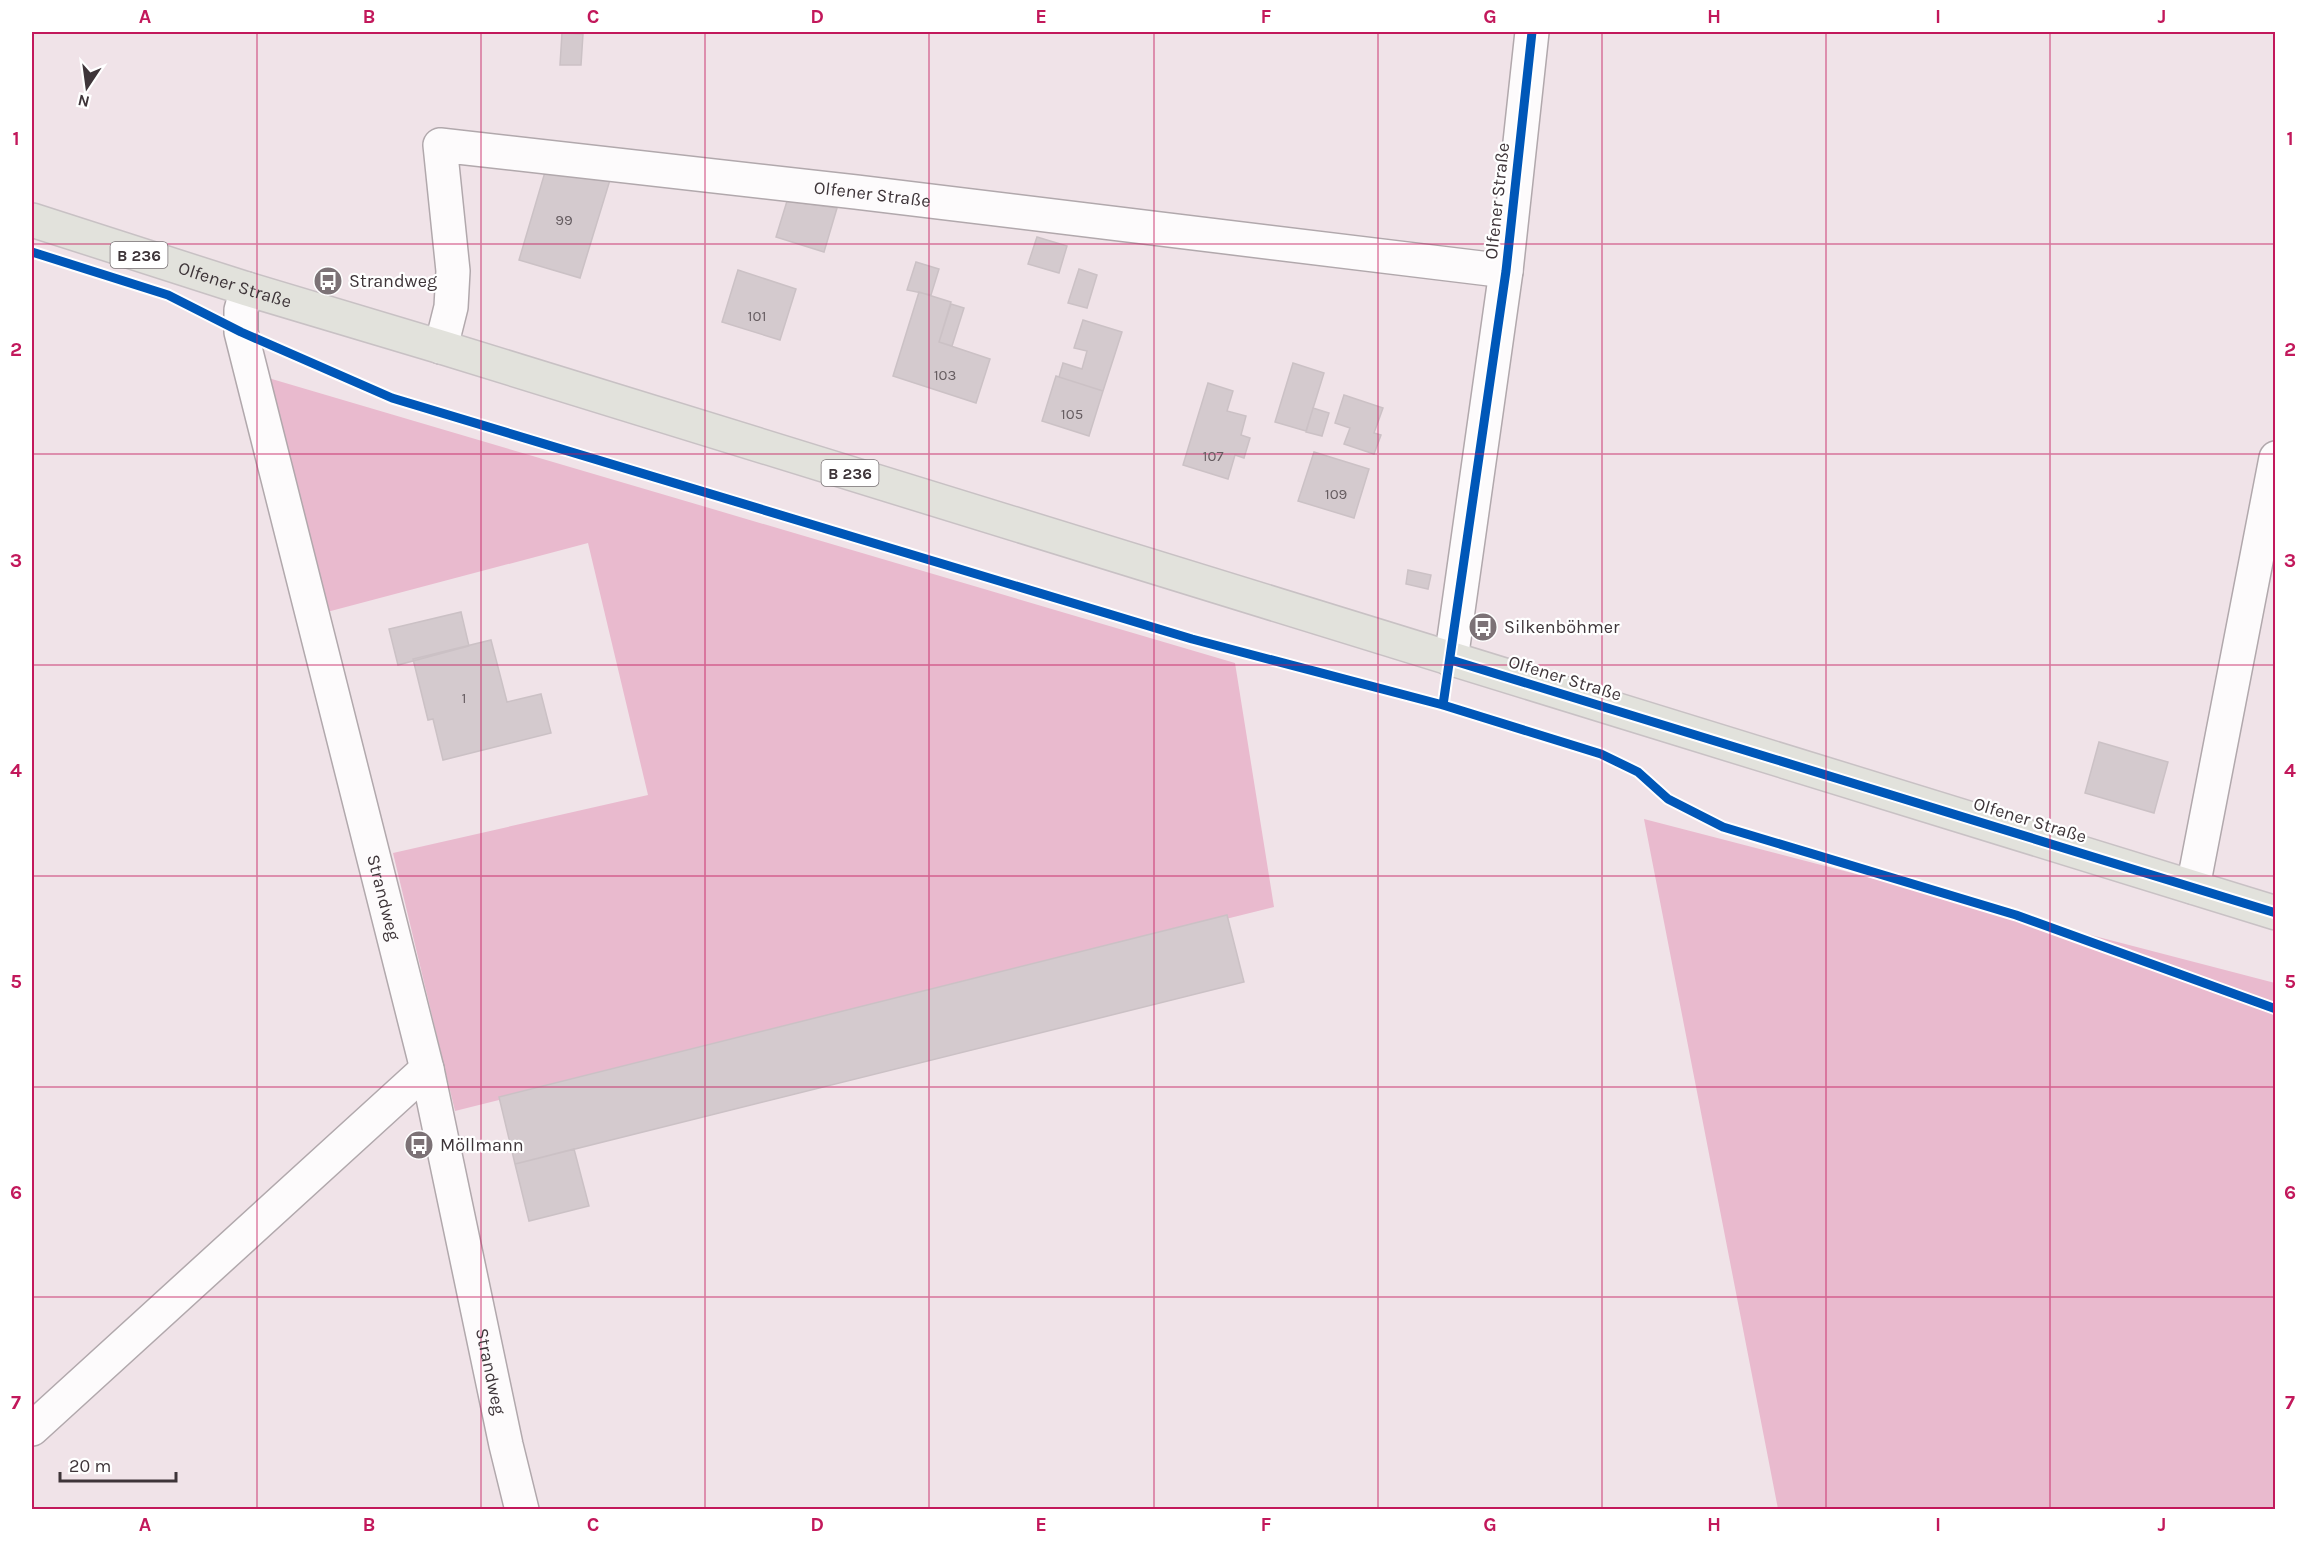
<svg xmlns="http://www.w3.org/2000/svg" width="2307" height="1541" viewBox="0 0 2307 1541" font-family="Karla,sans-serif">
<rect width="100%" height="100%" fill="#f0e3e8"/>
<path fill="#e9bace" d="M265,377L1235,663L1274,907L455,1111L393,853L648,795L588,543L327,612Z
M1644,819L2275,983V1509H1778Z"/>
<path fill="#d4cace" stroke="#cbc1c5" stroke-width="1.5" d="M562,33L583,34L581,65H560Z
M545,172L610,180L580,278L519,260Z
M787,201L837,208L824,252L776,237Z
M1037,237L1067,246L1059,273L1028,264Z
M916,262L939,269L931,295L907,290Z
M1079,269L1097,275L1087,308L1068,303Z
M738,270L796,289L780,340L722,322Z
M919,292L951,302L939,342L990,359L976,403L893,376Z
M951,304L964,308L952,346L939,342Z
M1083,320L1122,332L1103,391L1059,377L1063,363L1082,369L1087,351L1074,348Z
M1293,363L1324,373L1306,431L1275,422Z
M1056,376L1103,391L1089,436L1042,421Z
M1208,383L1233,391L1227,411L1246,416L1241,435L1250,438L1244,458L1235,455L1228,479L1183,465Z
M1344,395L1383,408L1374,433L1381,435L1374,454L1344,444L1350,428L1335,423Z
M1313,408L1329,413L1322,436L1306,432Z
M1314,452L1369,469L1354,518L1298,501Z
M1408,570L1431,575L1428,589L1406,584Z
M461,612L469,646L398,665L389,629Z
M491,640L507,702L541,694L551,733L443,760L433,719L428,720L413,659Z
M2099,742L2168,762L2154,813L2085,793Z
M1227,915L1244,982L515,1164L499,1097Z
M574,1149L589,1206L529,1221L515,1164Z"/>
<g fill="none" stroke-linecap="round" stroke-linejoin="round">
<g stroke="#b1a8ac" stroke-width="36">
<g id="minor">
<path id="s1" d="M247,289L241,310V332L427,1069L506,1445L522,1510"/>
<path id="s2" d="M441,347L451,307L453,271L440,145L856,192L1506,271"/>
<path d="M1451,660L1506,271L1532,32"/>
<path d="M2193,887L2276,458"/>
<path d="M32,1429L427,1069"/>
</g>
</g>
<g stroke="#c8c1c4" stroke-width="36">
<g id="major">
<path id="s3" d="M32,220L247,289L441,347L2276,913"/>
</g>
</g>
<use href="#minor" stroke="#fdfbfc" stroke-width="33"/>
<use href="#major" stroke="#e2e2dc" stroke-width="33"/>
<g stroke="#fff" stroke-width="13">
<path id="cycleway" d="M32,252L168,295L241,332L392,398L1192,639L1443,705L1601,754L1638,772L1668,799L1723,827L2016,915L2276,1009
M1451,660L2276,913
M1443,705L1506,271L1532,32"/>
</g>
<use href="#cycleway" stroke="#0057b8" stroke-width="9"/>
</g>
<path fill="none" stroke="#c2185b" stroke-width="1.5" stroke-opacity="0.55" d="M257,32V1510M481,32V1510M705,32V1510M929,32V1510M1154,32V1510M1378,32V1510M1602,32V1510M1826,32V1510M2050,32V1510M32,244H2276M32,454H2276M32,665H2276M32,876H2276M32,1087H2276M32,1297H2276"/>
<defs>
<g id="bus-disc" transform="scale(1.5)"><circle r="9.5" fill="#7c7276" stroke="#fff"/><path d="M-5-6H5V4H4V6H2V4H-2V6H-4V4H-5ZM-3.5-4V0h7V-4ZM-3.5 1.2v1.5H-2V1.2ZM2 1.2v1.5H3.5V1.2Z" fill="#fff"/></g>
</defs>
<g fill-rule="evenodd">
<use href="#bus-disc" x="328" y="281"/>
<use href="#bus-disc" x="1483" y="627"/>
<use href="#bus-disc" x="419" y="1145"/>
</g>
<g text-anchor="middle" stroke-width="4.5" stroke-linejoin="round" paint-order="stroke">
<g font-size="15" fill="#665d61">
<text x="564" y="225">99</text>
<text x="757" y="321">101</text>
<text x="945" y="380">103</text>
<text x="1072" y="419">105</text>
<text x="1213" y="461">107</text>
<text x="1336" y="499">109</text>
<text x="464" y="703">1</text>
</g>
<g fill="#fff" stroke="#787274" stroke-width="1.5">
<rect x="110.5" y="242" width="57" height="26" rx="4.5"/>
<rect x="821.5" y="460" width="57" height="26" rx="4.5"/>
</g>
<g font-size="16" font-weight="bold" fill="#3e3539">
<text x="139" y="261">B 236</text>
<text x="850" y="479">B 236</text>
</g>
<g font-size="18" fill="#3e3539" stroke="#fff">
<text dy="6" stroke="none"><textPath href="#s2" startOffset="639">Olfener Straße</textPath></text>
<text transform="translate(1497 201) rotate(-84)" y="6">Olfener Straße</text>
<text dy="6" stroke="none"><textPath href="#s3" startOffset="213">Olfener Straße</textPath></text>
<text transform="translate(1565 678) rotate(17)" y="6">Olfener Straße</text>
<text transform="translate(2030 820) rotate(17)" y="6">Olfener Straße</text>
<text dy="6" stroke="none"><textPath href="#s1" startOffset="627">Strandweg</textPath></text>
<text dy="6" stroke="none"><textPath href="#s1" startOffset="1113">Strandweg</textPath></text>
</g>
<g font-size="18" fill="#3e3539" stroke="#fff" text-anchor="start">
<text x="349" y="287">Strandweg</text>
<text x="1504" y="633">Silkenböhmer</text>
<text x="440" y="1151">Möllmann</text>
</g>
</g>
<rect width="2307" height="1541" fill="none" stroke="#ffffff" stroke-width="66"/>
<g transform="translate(87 87) rotate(193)" stroke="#ffffff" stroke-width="4.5" paint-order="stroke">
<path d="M0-4.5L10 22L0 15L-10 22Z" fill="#3e3539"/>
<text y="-9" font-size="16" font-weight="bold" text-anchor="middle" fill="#3e3539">N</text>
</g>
<path d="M60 1472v9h116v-9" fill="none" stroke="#3e3539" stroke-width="3"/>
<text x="69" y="1472" font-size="18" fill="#3e3539" stroke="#ffffff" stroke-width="4.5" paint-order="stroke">20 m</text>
<rect x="33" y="33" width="2241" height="1475" fill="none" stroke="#c2185b" stroke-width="2"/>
<g font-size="20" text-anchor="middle" font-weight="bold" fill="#c2185b">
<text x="145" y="23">A</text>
<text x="369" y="23">B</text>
<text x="593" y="23">C</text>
<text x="817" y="23">D</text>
<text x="1041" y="23">E</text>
<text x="1266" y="23">F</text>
<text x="1490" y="23">G</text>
<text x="1714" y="23">H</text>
<text x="1938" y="23">I</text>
<text x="2162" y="23">J</text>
<text x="16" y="145">1</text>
<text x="2290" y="145">1</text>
<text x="16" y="356">2</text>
<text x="2290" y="356">2</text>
<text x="16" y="567">3</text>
<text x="2290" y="567">3</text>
<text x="16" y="777">4</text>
<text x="2290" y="777">4</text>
<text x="16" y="988">5</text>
<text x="2290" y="988">5</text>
<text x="16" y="1199">6</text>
<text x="2290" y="1199">6</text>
<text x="16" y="1409">7</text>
<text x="2290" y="1409">7</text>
<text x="145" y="1531">A</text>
<text x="369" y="1531">B</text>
<text x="593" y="1531">C</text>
<text x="817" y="1531">D</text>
<text x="1041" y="1531">E</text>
<text x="1266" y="1531">F</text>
<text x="1490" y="1531">G</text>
<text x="1714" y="1531">H</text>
<text x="1938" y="1531">I</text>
<text x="2162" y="1531">J</text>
</g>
</svg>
